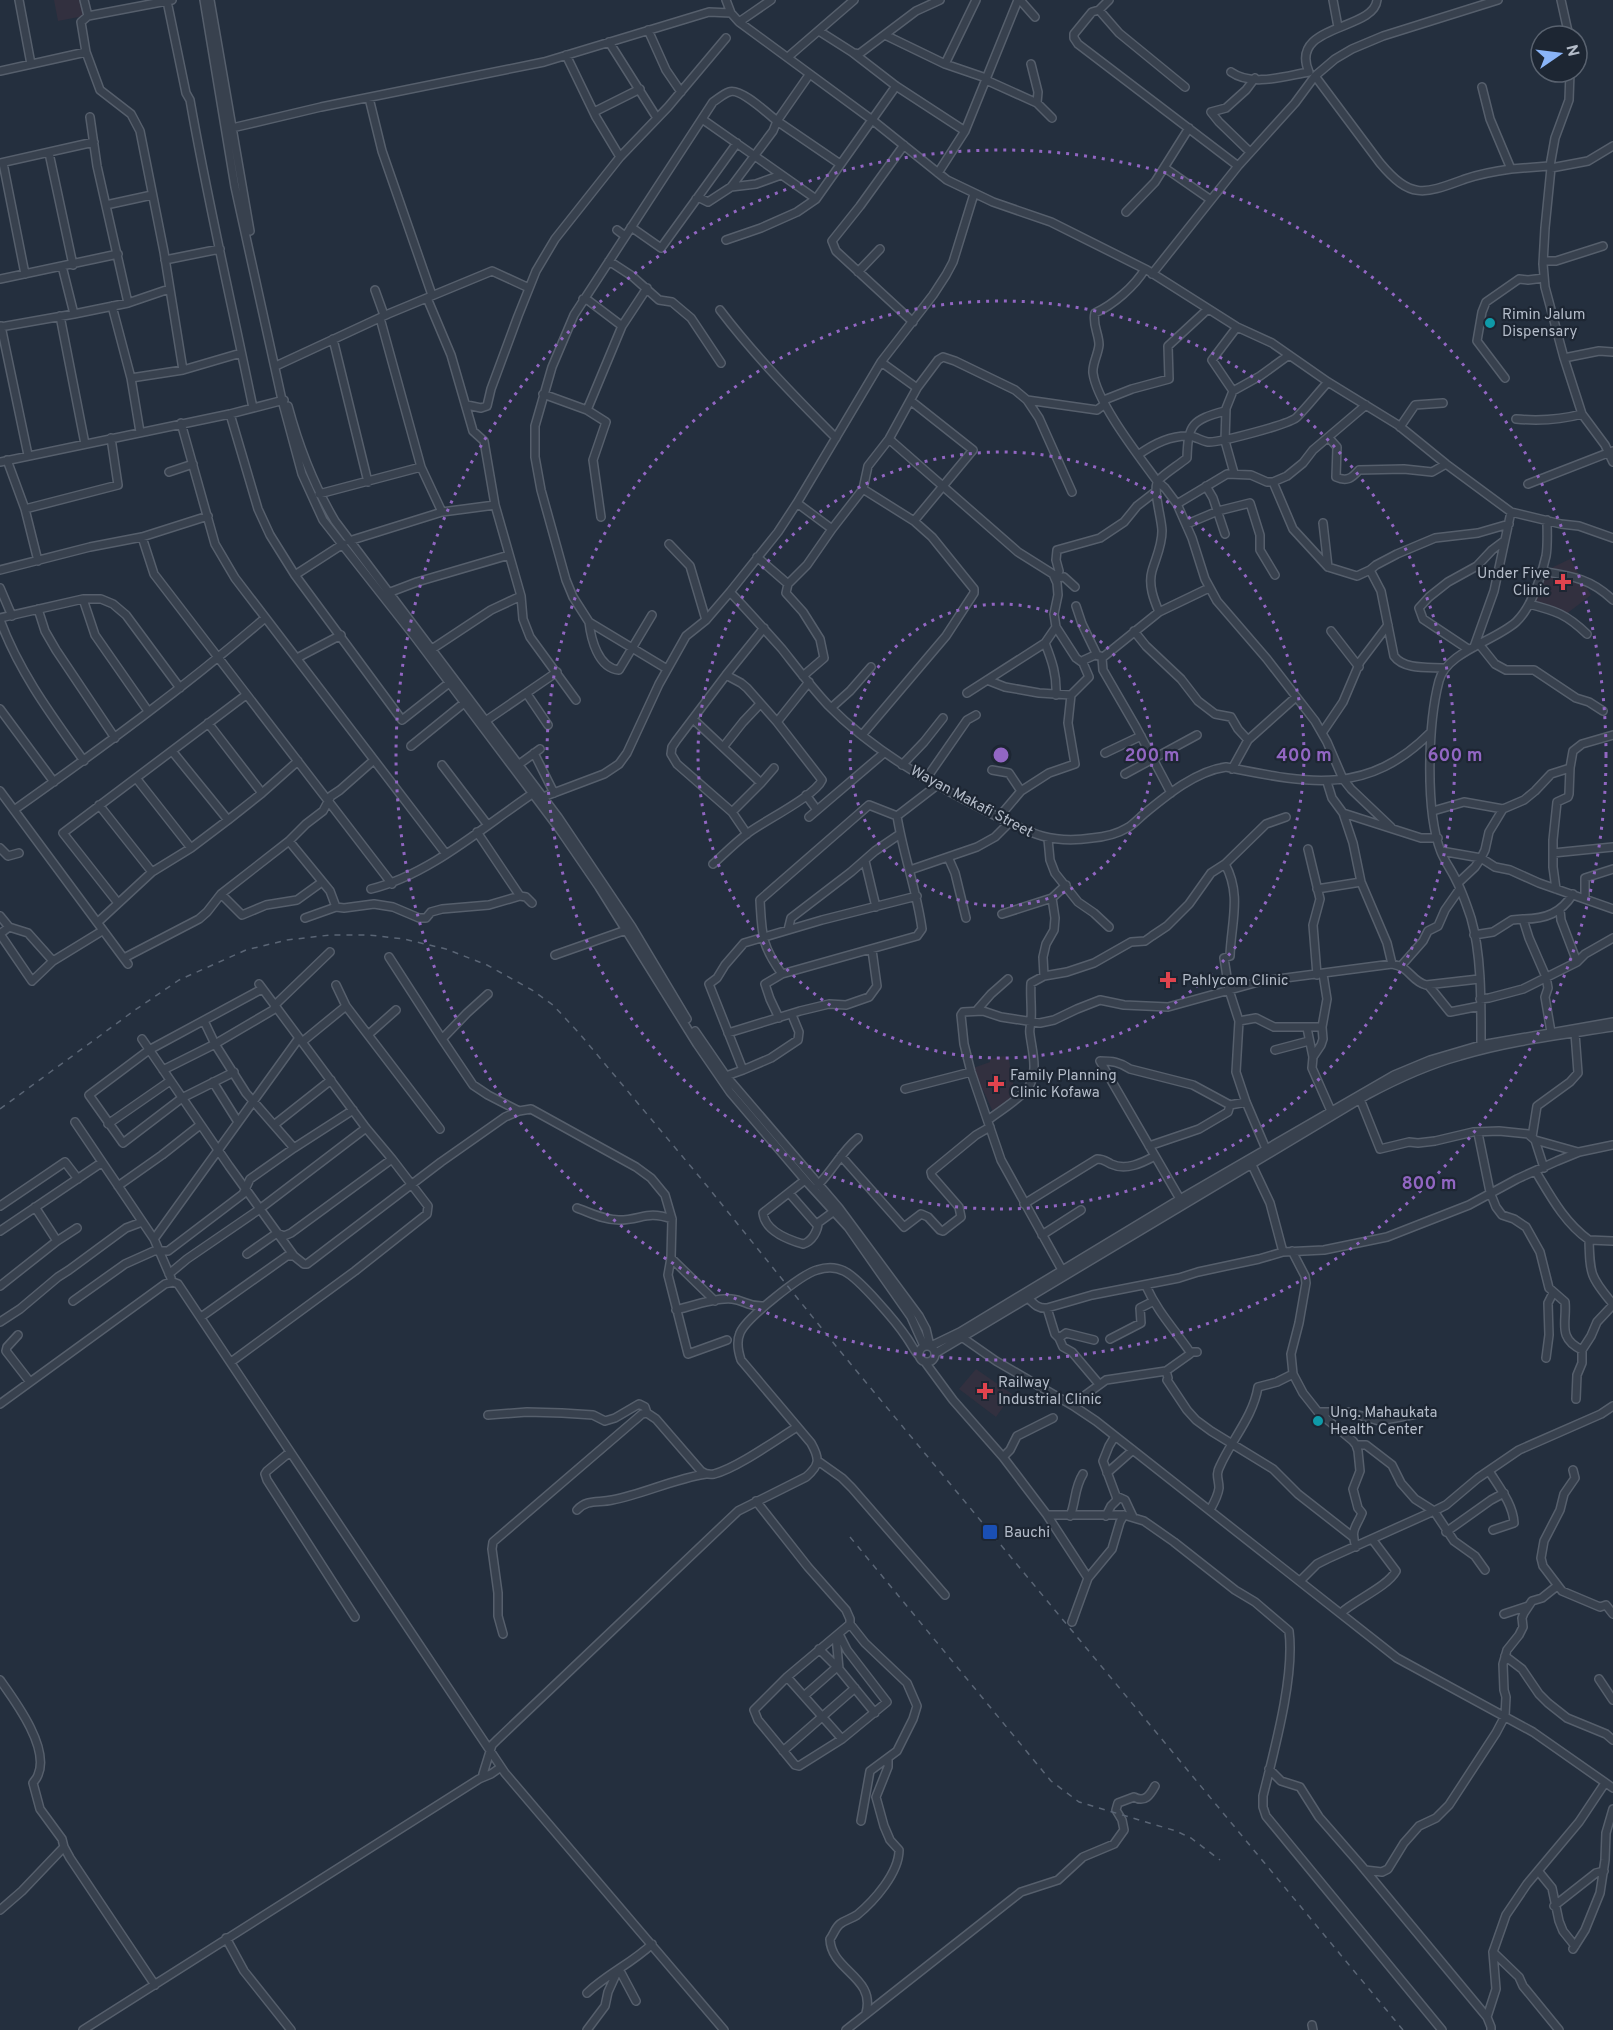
<svg xmlns="http://www.w3.org/2000/svg" width="1613" height="2030" viewBox="0 0 1613 2030" font-family="Overpass,sans-serif">
<rect width="100%" height="100%" fill="#242f3e"/>
<path fill="#32303f" d="M54,0H80L84,16L58,21Z
M1570,559L1591,595L1565,615L1533,607L1549,569Z
M1004,1056L1009,1060L1016,1100L993,1112L973,1068L990,1062V1059Z
M976,1369L1012,1394L996,1417L959,1389Z"/>
<g fill="none" stroke-linecap="round" stroke-linejoin="round">
<g stroke="#565f6c" stroke-width="10">
<path id="minor" d="M19,0L31,64
M84,0L88,16
M172,0L88,16L81,22L86,52L100,90L131,114L140,131L164,252L183,370
M204,0L235,187L282,400L302,474L323,520L415,637L560,830L599,887L697,1044L730,1092L805,1180L848,1227L911,1317L924,1346
M210,0L250,231
M726,0L731,13L739,22L871,119L947,180L993,202L1051,222L1147,270L1237,327L1272,343L1328,382L1398,425L1446,464L1511,512L1561,524L1579,526L1613,538
M1020,0L1035,17
M1109,0L1099,10L1092,12L1074,34V38L1078,44L1238,166
M1333,0L1338,27
M1561,0L1569,36
M167,1L186,93L190,100C208,203 232,305 253,408
M1099,10L1119,33L1185,87
M739,22L771,0
M648,30L666,70L681,92
M819,31L852,52L896,86L965,131
M885,35L945,64L986,78
M609,42L657,118
M854,53L859,54L916,11L940,0
M566,55L596,117L620,157
M788,57L854,0
M945,64L976,0
M1031,64L1038,92L1037,103
M0,71L86,52
M1231,72C1252,87 1285,76 1309,72C1288,24 1374,31 1377,0
M1315,76L1380,163C1411,200 1424,194 1465,179C1480,174 1496,171 1511,169
M986,80L1037,103L1052,118
M1482,87L1490,119L1511,169L1549,166L1551,168L1545,228L1543,264L1545,287L1564,358L1582,414L1605,445L1613,462
M369,98L382,151L432,295
M594,112L640,89
M90,117L97,166L128,303
M702,119L816,199
M232,128L321,107L544,62L709,12L731,13
M904,145L860,206L832,241L836,251L913,322
M1250,152L1219,122L1211,112L1226,108L1246,90L1255,78
M49,153L73,265
M0,163L94,142
M3,163L25,274
M1550,166L1555,138L1569,100L1570,72
M1165,168L1211,200
M1551,168L1588,161L1613,146
M938,173L965,131L1018,0
M731,187L756,184L781,175
M696,199L700,198L708,202L731,187L773,131L777,121L840,164
M106,205L152,195
M1126,212L1155,182L1189,128
M631,227L661,248L737,143
M617,230L625,236
M726,240L761,228L797,212L816,199L896,86
M165,260L220,249
M609,261L632,276L659,300L672,302L691,318L721,363
M1544,261H1556L1603,246
M62,266L74,314
M1145,269C1135,286 1113,305 1095,313C1092,324 1099,334 1099,345C1098,355 1092,364 1093,373C1097,403 1139,456 1157,481L1165,488L1177,504L1192,538L1205,579L1217,601L1267,659L1315,721L1327,742L1343,779L1351,789L1391,827
M858,272L880,249
M1152,274L1238,166L1295,103L1315,76L1335,59L1352,49L1383,36L1498,0
M0,279L118,254
M375,290L384,315L380,318L421,467L442,512
M427,298L451,355L473,431L484,441L495,505L521,596L523,619L530,637L576,700
M583,299L589,301L622,326
M112,306L131,378L140,432
M720,310C755,356 795,397 836,438
M60,316L85,444
M1,326L28,455
M0,327L74,314L128,303L169,289
M333,339L368,482
M1564,358L1599,351L1613,352
M881,362L917,388
M278,365L388,314L492,271L529,288
M131,378L183,370L241,353
M1505,378L1477,341L1482,312L1486,302L1519,279L1528,280L1544,278
M1233,391L1260,376L1289,355
M543,394L587,410L622,326L647,288
M1027,400L1097,410L1105,404
M1104,400L1132,389L1169,379L1168,346L1208,309
M911,401L973,450L914,521
M467,405L481,408L487,406L491,389L518,316L536,271L555,239L620,157L668,107L726,38
M288,406C299,447 313,484 335,521L558,817L632,927L687,1019
M1226,409L1225,441L1234,473
M587,410L606,422L593,460L601,517
M230,414L258,509L270,535L295,575L402,720L449,683
M1516,419C1539,421 1560,420 1582,414
M181,423L215,544L235,578L446,854
M1400,427L1415,405L1443,403
M1329,438L1337,447L1336,477C1347,482 1352,478 1359,470L1404,469L1432,472L1446,464
M889,439L1018,552L1053,574L1057,583L1058,595L1054,614L1056,627L1076,658L1083,663L1089,677L1071,695L1068,723L1075,764L1049,773L1021,791L999,817
M1138,455C1153,444 1172,435 1190,436C1196,437 1202,441 1208,442C1218,443 1291,424 1297,417C1308,406 1317,394 1328,382
M7,460L25,509L38,561
M0,462L230,414L284,400
M169,472L193,464
M1273,482L1293,529L1328,567L1323,523
M1528,484L1613,451
M1206,486L1213,498L1225,534
M319,494L421,467
M797,503L832,529
M1177,504L1227,474L1251,475L1267,482H1273L1287,476L1303,463L1313,450L1366,405
M25,509L118,485L111,438
M1187,524L1218,511L1250,503L1260,535V550L1275,575
M142,537L154,574L392,884
M349,541L442,512L495,505
M669,544L690,566L706,620
M757,557L788,584L807,565L832,529L863,489L868,466L889,439L917,388L938,360L943,357L955,361L1015,390L1027,400L1039,418L1072,492
M1328,567L1357,576L1370,570
M0,570L90,547L142,537L208,516
M1541,571C1571,576 1590,578 1613,600
M295,575L343,544
M788,584L786,593L803,612L820,639L824,658L803,676
M1075,587L1064,577L1055,578L1059,571L1056,560L1057,550L1100,538L1124,522L1137,506L1155,492
M0,588L12,616
M730,592C748,611 765,630 782,649C797,668 812,688 828,705C873,751 929,782 986,811C1025,830 1046,845 1092,838C1104,837 1117,834 1127,828C1133,825 1139,818 1144,814C1167,795 1196,771 1226,767C1307,783 1367,797 1431,732
M388,593L417,582L509,555
M83,599L95,635L148,711
M1529,604C1556,611 1566,614 1587,634
M1076,606L1082,624L1097,655
M38,609L45,631L56,650L115,738
M1159,612C1154,600 1148,585 1152,571C1156,557 1162,546 1162,531C1162,519 1152,488 1158,481C1161,476 1180,464 1187,458C1188,424 1192,420 1225,411L1233,391L1212,360L1237,327
M0,618L83,599H101L113,604L126,615L180,688
M0,620C19,672 52,716 84,761
M589,622C591,639 598,668 619,670L652,615
M1134,631L1146,646L1181,679L1198,701L1215,714L1231,717L1238,729L1248,740
M1331,631L1359,667
M1045,643C1052,661 1057,675 1056,695
M1479,644L1495,664L1506,670H1534L1576,698L1589,702L1603,711
M1474,647L1494,591L1511,512
M432,649L491,610L521,596
M1468,649L1423,619L1419,608L1429,597L1448,582L1477,566L1492,550L1504,541
M297,658L341,635
M1102,658L1103,670L1136,727L1171,793
M1102,658L1159,612L1209,588
M1083,663L1084,660L1095,655L1100,656
M1444,668C1429,667 1404,670 1394,656L1381,591L1370,570L1376,565L1397,554L1435,538L1478,533L1509,524
M667,669L589,622L573,597L566,580L541,490L535,457V426L552,367L574,315L713,102C718,99 723,94 729,92C740,87 768,114 777,121L809,75
M726,675L764,628
M987,680L1005,687L1039,693L1071,695
M967,693L1045,643L1056,627
M527,694L548,725
M831,708L850,691L871,667
M0,709L54,782
M693,719L761,783L732,812
M487,720L557,672
M777,722L809,682
M208,723L262,793
M1322,733L1343,702L1360,662L1388,625
M862,735L946,636L974,593V589L932,537L914,521L863,489
M411,746L464,703
M724,746L743,722L760,704
M172,751L228,820
M534,753L554,793
M1105,753L1141,736
M442,765L487,824
M518,765L540,749
M902,765L924,742L943,718
M1232,769L1248,740L1296,697
M992,770L1009,773L1021,791
M1125,774L1197,735
M136,778L191,848
M926,779L967,720L976,715
M1327,782L1332,798L1343,813L1353,843L1361,882L1387,943L1392,964
M761,783L774,768
M0,791L128,964
M806,795L817,810
M543,797L604,774L619,764L627,753L659,684L686,636L706,620L730,592L778,532L797,503L881,362L933,295L946,275L953,262L974,194
M99,805L152,872
M14,810C100,749 185,687 265,618
M1433,811L1464,802L1503,809L1524,800L1535,791L1551,774L1570,768
M1343,813L1421,838H1438
M897,816C903,854 917,891 922,929L917,936L782,974C761,945 762,934 760,900L869,805L897,816L936,786
M809,817L884,753
M477,832L520,896
M1048,839L1050,860L1055,873L1078,902L1094,913L1109,927
M289,841L330,891L336,907
M0,848L8,856L19,853
M1308,849L1320,899L1313,925L1317,975
M1441,851L1481,858L1495,867L1510,870L1539,883L1613,909
M1553,853L1613,847
M948,857L955,873L966,918
M865,861L876,907
M713,864C724,854 736,842 748,833C764,821 815,796 822,780L777,722L747,688L741,683L726,675L676,741L672,747L671,754L677,764L732,812L747,834
M1225,864C1242,895 1231,923 1230,956L1224,958L1229,990L1239,1021L1236,1072L1246,1102L1266,1149
M910,870L977,847L995,837L1009,823
M1458,883L1475,867L1481,858L1485,850L1489,832L1503,809
M371,889C429,875 483,827 532,794
M1317,889L1361,882
M1556,889L1553,867V840L1557,802L1568,797L1569,794L1570,768L1573,751L1582,744L1613,735
M221,894L242,915L266,905L297,900L322,882
M1585,898V878L1613,869
M118,903L63,833L246,695
M1560,910L1561,920L1577,962
M1002,914L1052,898L1066,885
M0,916L9,927L28,933L53,961
M305,918L336,907L344,908L374,904L393,907L419,918H426L431,912L442,909L489,905L520,896L526,897L532,903
M98,922L152,872L191,848L228,820L262,793L298,761
M9,927L0,934L32,981L53,961L102,931
M788,930L791,918L851,872L875,851L900,834
M1474,935L1493,932L1512,920L1523,919
M555,955L626,930
M389,957L442,1039L473,1085L488,1095L519,1111
M124,958L199,919L207,912L221,894L289,841L306,824L323,811L331,796L340,790L374,760
M1401,966L1423,941L1428,931L1438,926L1445,910L1459,890
M1044,976L1043,957L1046,944L1054,930L1055,918L1052,898
M336,985L346,1006L440,1129
M1429,986L1450,1012L1480,1006
M1480,999L1489,998L1523,989L1577,962L1585,954L1613,938
M977,1010L991,994L1008,979
M779,1018L770,999L765,984L782,974
M204,1021L215,1044L246,1093L294,1148L353,1110
M1239,1021L1256,1018L1274,1027H1322
M1307,1028L1313,1057L1312,1068L1331,1111
M695,1031L726,1076L839,1208L919,1316L926,1329L930,1346
M1551,1032L1545,997L1548,988L1546,977L1529,938L1523,919C1546,919 1561,913 1573,894
M728,1033L800,1011L829,1004L846,1005L869,997L877,986L872,950
M369,1034L396,1010
M142,1039L229,1166L294,1256
M442,1039L467,1013L488,994
M302,1042L346,1006
M1481,1045C1481,1005 1482,956 1471,918C1467,906 1462,891 1456,880C1452,871 1445,862 1441,852C1425,811 1428,723 1439,681C1446,652 1495,641 1516,622C1532,607 1541,577 1546,556C1548,545 1547,531 1547,520
M1275,1050L1309,1041
M1313,1057L1321,1045L1323,1039L1322,1027L1327,999L1323,974
M163,1070L215,1044L273,1010L277,1003L330,952
M743,1070L771,1058L798,1040L799,1032L792,1015
M234,1072L182,1098L123,1143L89,1095L149,1050L262,989
M726,1076L743,1070L709,984L717,978L725,965L744,943L822,920L917,896
M213,1082L238,1122
M905,1089L971,1072
M1360,1099L1380,1149L1409,1142L1418,1143L1435,1141L1473,1132L1499,1131L1528,1134L1535,1140L1578,1152
M988,1120C1001,1110 1017,1101 1028,1088C1039,1072 1032,1051 1030,1034C1029,1029 1031,1025 1031,1020C1032,1008 1030,996 1031,983L1044,976L1067,972L1094,963L1131,942L1145,941L1152,936L1167,926L1189,904L1211,873L1225,864L1266,824L1286,817
M75,1122L154,1239L171,1278
M108,1124L170,1081
M274,1125L331,1080
M1478,1133L1490,1192L1496,1207L1502,1215L1514,1219L1526,1227L1540,1252L1549,1288L1565,1302C1567,1323 1557,1338 1582,1350
M1532,1137L1537,1106L1570,1082L1578,1073L1575,1033
M1535,1140L1544,1168
M1149,1146L1199,1129L1228,1112L1230,1105
M841,1156L904,1227L921,1214L928,1217L940,1230L943,1231L961,1217L959,1207L932,1176L931,1172L976,1135L990,1127
M1252,1165L1270,1203L1283,1252
M1536,1172C1551,1197 1565,1223 1589,1240C1590,1274 1590,1277 1613,1304
M805,1180L763,1213C765,1231 789,1240 803,1244C812,1242 818,1230 818,1223L833,1212
M818,1185C833,1170 842,1151 858,1138
M118,1186L162,1155L200,1125
M790,1194L817,1225
M1180,1199L1100,1061C1112,1061 1120,1062 1130,1069L1193,1085L1230,1105L1246,1102
M1024,1204L1097,1159C1104,1159 1105,1161 1111,1164C1126,1171 1142,1163 1155,1156
M0,1206L65,1162L78,1179
M35,1207L57,1241
M577,1208C591,1213 604,1220 619,1220C642,1220 646,1210 672,1219
M0,1231L101,1163
M1042,1235L1081,1210
M154,1239L299,1038
M1589,1240L1613,1241
M1292,1251L1305,1276L1306,1283L1299,1323L1291,1354L1293,1374L1303,1393L1318,1412L1353,1441L1356,1445L1358,1451L1360,1471L1353,1489L1358,1508L1362,1513C1356,1528 1350,1529 1356,1547
M247,1254L277,1233L284,1236L291,1233L392,1159
M671,1258L715,1301
M1062,1270L1001,1160L971,1072L964,1044L961,1015L963,1012L983,1011L1001,1017L1040,1023L1054,1020L1077,1009L1100,1000L1124,1005L1168,1007L1262,981L1392,964C1410,967 1411,981 1426,985L1479,979
M169,1274L187,1259L257,1211L366,1128
M0,1286L57,1241L77,1228
M1146,1286C1157,1311 1174,1329 1190,1352H1197
M1028,1298C1034,1304 1038,1309 1047,1308L1092,1295L1179,1278L1198,1272L1259,1259L1283,1252L1324,1250L1387,1237L1469,1205L1517,1179L1557,1161L1579,1152L1613,1145
M73,1301L125,1264L154,1251H168L243,1194L250,1179L294,1148
M1047,1308L1055,1334L1059,1338L1066,1333L1094,1340
M676,1310C692,1306 717,1297 732,1299C745,1300 746,1307 764,1306
M201,1317L287,1256H294L304,1264H307L441,1162L505,1117L519,1111L531,1109L636,1167L651,1178L665,1195L672,1219L671,1258L668,1275L688,1354L727,1340
M0,1322L20,1309L58,1277L69,1270L126,1228L142,1222
M18,1335L7,1347L6,1351L30,1382
M963,1338L996,1361L1075,1407L1096,1421L1397,1658L1533,1732L1613,1788
M1059,1338L1063,1347L1072,1352L1099,1384
M1110,1339L1141,1323L1140,1308L1152,1302
M919 1354a8 8 0 1 1 16 0a8 8 0 1 1-16 0Z
M931,1346L960,1332L1180,1199L1394,1075L1430,1060L1481,1045L1613,1022
M936,1353L1367,1095C1397,1079 1427,1065 1460,1056C1509,1041 1562,1035 1613,1027
M1546,1358L1549,1335L1548,1303L1553,1293
M231,1362L355,1271L427,1214L428,1206L392,1159L366,1128L259,984
M925,1362L953,1400L1003,1457L1047,1515H1124L1144,1521L1174,1542L1235,1590L1255,1602L1289,1631C1295,1676 1274,1751 1263,1796V1807L1266,1816L1442,2030
M1166,1371L1168,1378L1167,1380L1187,1410L1196,1420L1211,1431L1273,1469L1298,1494L1353,1537
M1576,1399L1577,1375L1582,1363V1350L1591,1336L1597,1322L1613,1305
M0,1404L165,1284L173,1282L178,1284L505,1773L724,2030
M1075,1407L1084,1396L1106,1380L1166,1371L1190,1354
M1318,1412H1348L1379,1421L1428,1412
M488,1415L527,1412L562,1413L593,1415L605,1421L615,1418L639,1404L645,1407L647,1413
M1115,1436L1109,1446L1103,1461L1116,1496L1125,1500L1133,1517
M1356,1445H1366L1392,1465L1401,1483L1415,1499L1434,1511L1454,1541L1475,1556L1485,1570
M290,1452L267,1471L265,1474L267,1480L355,1617
M1003,1457L1010,1450L1017,1436L1053,1418
M818,1461L842,1478L852,1488L945,1595
M1573,1470L1575,1478L1564,1494L1560,1510L1544,1541L1541,1558L1543,1566L1562,1591L1600,1607L1606,1605L1613,1614
M1489,1471C1499,1487 1513,1504 1514,1523L1493,1530
M1107,1473L1133,1450
M756,1501L808,1567L846,1610L850,1619V1624L787,1677L754,1710L758,1720L795,1765L799,1766L842,1739L887,1702L847,1650L839,1634
M577,1510C587,1499 598,1503 612,1500C644,1494 673,1479 706,1474
M1210,1510C1214,1503 1218,1496 1219,1488C1219,1479 1215,1475 1220,1466C1232,1439 1253,1417 1258,1387L1277,1382L1293,1374
M1047,1515L1088,1578
M1070,1516C1076,1502 1074,1488 1083,1474
M1106,1516L1111,1506L1117,1500L1116,1496
M1446,1532L1491,1500L1504,1493
M1301,1580L1317,1564L1327,1559L1434,1511L1446,1505L1478,1478L1519,1450L1601,1414L1613,1406
M1341,1613C1355,1600 1387,1587 1396,1571L1372,1539
M1504,1614L1528,1606
M1072,1622L1088,1578L1112,1549L1120,1522L1124,1515
M850,1624L865,1643L907,1683L917,1706L913,1719L897,1751L870,1771L861,1821
M503,1634L498,1616V1593L492,1549L493,1542L642,1414L647,1413L656,1419L701,1471C705,1474 708,1475 714,1474C737,1468 776,1440 797,1427
M836,1636L839,1669
M819,1649L839,1669L875,1713
M1505,1656L1522,1669L1539,1694L1548,1703L1567,1718L1606,1734L1613,1740
M787,1677L842,1739
M1599,1679L1613,1700
M0,1680C15,1701 50,1748 38,1775C37,1778 35,1780 33,1783L40,1809L62,1839L64,1847L70,1858L155,1985
M804,1696L837,1667
M783,1751L855,1688
M1269,1769L1281,1781L1300,1787L1319,1817L1360,1864L1487,2017L1491,2027V2030
M483,1774L492,1745L498,1739L738,1511L806,1477C820,1465 820,1459 811,1443L741,1360C738,1351 736,1342 740,1333C746,1318 802,1274 817,1270C826,1267 836,1267 844,1271C859,1278 897,1323 907,1338C912,1345 914,1351 920,1357
M1365,1870L1382,1872L1388,1869L1404,1843L1412,1834L1419,1826L1436,1818L1449,1805L1496,1733L1505,1716L1506,1697L1504,1690L1503,1664L1507,1650L1519,1635L1523,1627L1522,1618L1524,1613L1532,1601L1542,1598L1557,1586
M1539,1872L1552,1888L1559,1921L1563,1931L1575,1946
M1554,1906L1596,1873L1604,1871
M0,1910L22,1891L64,1847
M226,1938L244,1971L291,2030
M1573,1949L1585,1930L1600,1893L1605,1860L1606,1833L1613,1809
M1493,1952L1519,1977L1523,1986L1559,2030
M619,1969L636,2001
M587,1993C607,1974 632,1963 652,1944
M866,2013C876,1977 831,1971 830,1939C834,1934 835,1928 840,1924C845,1920 851,1919 857,1915C874,1901 899,1873 899,1850L890,1840L884,1826L876,1797L888,1767V1759
M1487,2017L1496,1989L1493,1952L1506,1915L1527,1884L1579,1822L1605,1783
M1312,2025L1313,2030
M83,2030L479,1779L491,1774L501,1767
M587,2030L605,2006L608,1992L618,1970
M846,2030L1021,1892L1058,1880L1083,1857L1114,1844L1124,1830L1122,1820L1116,1810L1118,1803L1134,1797C1145,1803 1150,1795 1155,1786"/>
</g>
<use href="#minor" stroke="#38414e" stroke-width="7"/>
<path stroke="#5a6575" stroke-width="1.5" stroke-dasharray="6 6" stroke-linecap="butt" d="M0,1109L135,1010L179,980L246,950L287,940L330,935H369L404,939L446,949L487,965L532,990L553,1005L579,1033L703,1181L840,1351L1403,2030
M850,1537L1051,1781L1079,1802L1176,1831L1191,1838L1220,1860"/>
</g>
<g fill="none" stroke="#9266c3" stroke-width="3" stroke-dasharray="3 6">
<circle cx="1001" cy="755" r="151"/>
<circle cx="1001" cy="755" r="303"/>
<circle cx="1001" cy="755" r="454"/>
<circle cx="1001" cy="755" r="605"/>
</g>
<g fill="#0f9aa8" stroke="#1d2633" stroke-width="2">
<circle cx="1490" cy="323" r="6"/>
<circle cx="1318" cy="1421" r="6"/>
</g>
<g fill="#e0444e" stroke="#1d2633" stroke-width="2">
<path d="M1560 573h6v6h6v6h-6v6h-6v-6h-6v-6h6z"/>
<path d="M1165 971h6v6h6v6h-6v6h-6v-6h-6v-6h6z"/>
<path d="M993 1075h6v6h6v6h-6v6h-6v-6h-6v-6h6z"/>
<path d="M982 1382h6v6h6v6h-6v6h-6v-6h-6v-6h6z"/>
</g>
<rect fill="#1a4fb4" stroke="#1d2633" stroke-width="2" x="982" y="1524" width="16" height="16" rx="3"/>
<g text-anchor="middle" stroke-width="4.5" stroke-linejoin="round" paint-order="stroke">
<g font-size="15" fill="#b4bcc9" stroke="#1d2633" text-anchor="start">
<text x="1502" y="319">Rimin Jalum<tspan x="1502" dy="17">Dispensary</tspan></text>
<text x="1550" y="578" text-anchor="end">Under Five<tspan x="1550" dy="17">Clinic</tspan></text>
<text x="1182" y="985">Pahlycom Clinic</text>
<text x="1010" y="1080">Family Planning<tspan x="1010" dy="17">Clinic Kofawa</tspan></text>
<text x="998" y="1387">Railway<tspan x="998" dy="17">Industrial Clinic</tspan></text>
<text x="1330" y="1417">Ung. Mahaukata<tspan x="1330" dy="17">Health Center</tspan></text>
<text x="1004" y="1537">Bauchi</text>
</g>
<g font-size="15" fill="#b4bcc9" stroke="#1d2633">
<text transform="translate(972 801) rotate(28)" y="5">Wayan Makafi Street</text>
</g>
</g>
<circle cx="1001" cy="755" r="9" fill="#9266c3" stroke="#1d2633" stroke-width="3"/>
<g font-size="18" text-anchor="middle" font-weight="bold" fill="#9266c3" stroke="#1d2633" stroke-width="4.5" stroke-linejoin="round" paint-order="stroke">
<text x="1152" y="761">200 m</text>
<text x="1304" y="761">400 m</text>
<text x="1455" y="761">600 m</text>
<text x="1429" y="1189">800 m</text>
</g>
<g transform="translate(1559 54) rotate(76)"><circle r="28" fill="#1d2633" stroke="#59626f" stroke-width="1.5"/>
<path d="M0-4.5L10 22L0 15L-10 22Z" fill="#8ab4f8"/>
<text y="-9" font-size="16" font-weight="bold" text-anchor="middle" fill="#b4bcc9">N</text>
</g>
</svg>
